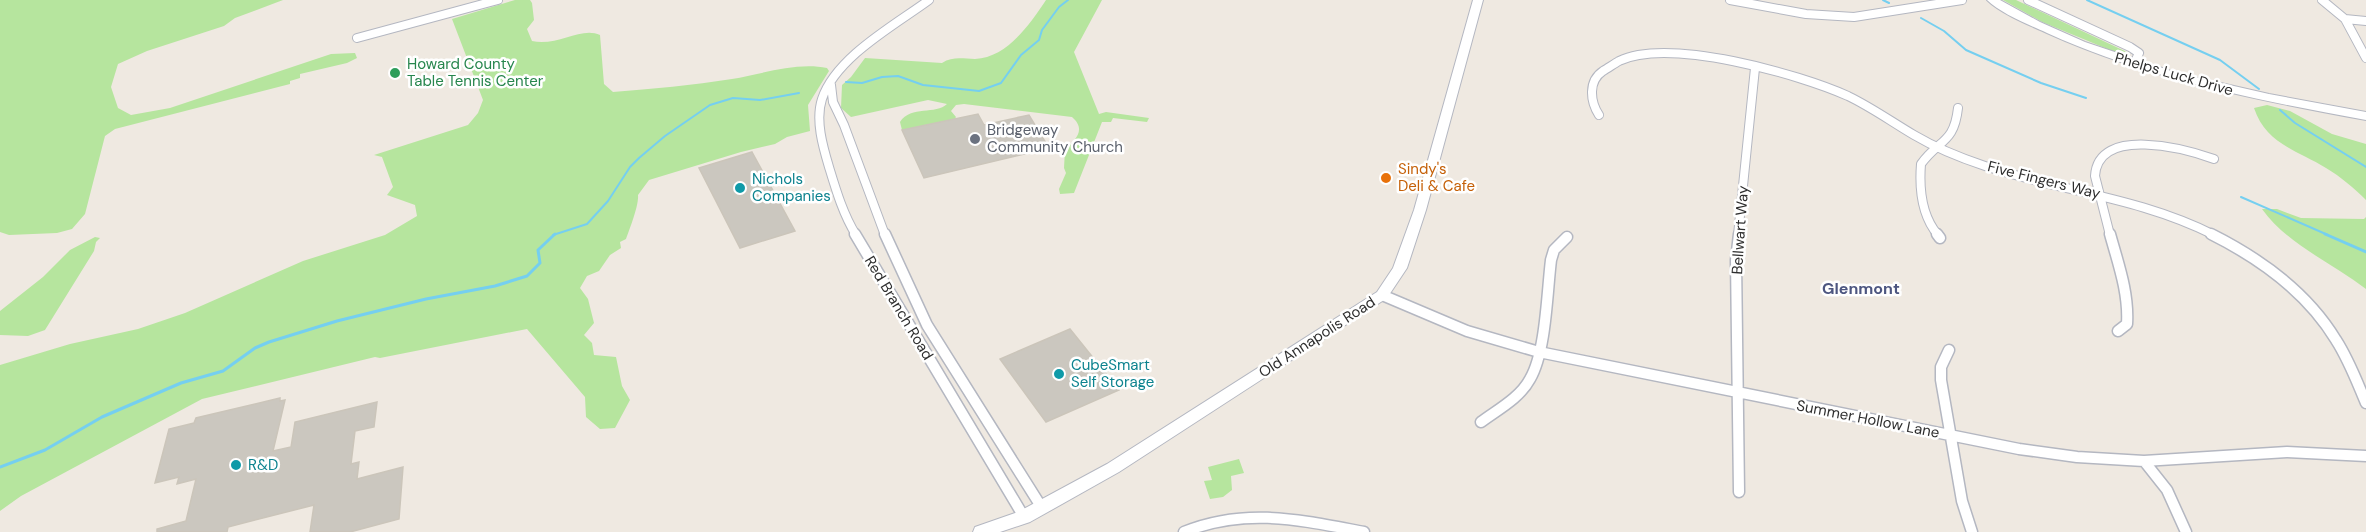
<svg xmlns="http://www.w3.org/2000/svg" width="2366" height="532" viewBox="0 0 2366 532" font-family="'DM Sans',sans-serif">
<rect width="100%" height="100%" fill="#efe9e1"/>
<path fill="#b6e59e" d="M0,0H283L235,18L224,26L147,51L118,64L111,87L118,108L131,115L170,108L331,54L355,53L357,58L347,63L300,74V78L290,81V84L115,129L105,136L85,214L72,229L57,233L9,235L0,232Z
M515,0H530L532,3L534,20L527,29L532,41C557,47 581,26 600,35L604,84L613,92C652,89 693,85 732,79C762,74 796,62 827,68L829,71L808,105L810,131L787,137L775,144L741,152L649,180L638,195C639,205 630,228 626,239L620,242L621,248L610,255L599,271L587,276L580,288L588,299L594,323L584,335L592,343L594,355L616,357L622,386L630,400L615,428L600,429L586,417L585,397L527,329L380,358L375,357L202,399L21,496L0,511V365L70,344L138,329L185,313L303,261L385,235L417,216L415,205L387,195L393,187L382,157L374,155L468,125L478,113L483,100L452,19Z
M1046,0H1102L1074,52L1099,114L1106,112L1149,118L1147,122L1113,118L1111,122H1102L1074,193L1060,194L1059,189L1066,173L1064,168L1065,150C1075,140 1087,130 1072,117L964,104L956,105L951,111L956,117L954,120L902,130L900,122C911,105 936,115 947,104L928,100L851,117L841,108L842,85L851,77L865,58L942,63C953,56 963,59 975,59C1007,58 1030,24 1046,0Z
M2003,0H2016L2129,53L2122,55L2042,22Z
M2267,105L2290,111L2332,134L2366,144V200C2354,188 2341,177 2326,168C2297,150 2266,144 2254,108Z
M2262,209H2277L2301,218L2364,219L2366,217V289C2331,262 2288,245 2262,209Z
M95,237L100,238L96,242L94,251L45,330L28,336L0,335V311L43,277L70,250Z
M1239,459L1244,473L1231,476L1232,490L1223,497L1210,499L1204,481L1212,480L1208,467Z"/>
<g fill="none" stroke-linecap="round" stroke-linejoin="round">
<path stroke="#75cff0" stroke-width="2" d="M1883,0L1889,3
M2087,0L2220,60L2259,89
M1921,18L1944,31L1966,50L2041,83L2086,98
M846,82L862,83L882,77L898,76L923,85L979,91L1001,83L1021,55L1039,40L1042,30L1059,7L1068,0
M2280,110L2295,123L2366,167
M2241,197L2328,235
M553,235L587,224L608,201L630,167L639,158L665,136L710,105L733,98L760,100L799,93"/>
<path stroke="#75cff0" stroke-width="3" d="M2325,234L2366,252
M0,467L45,450L102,417L181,383L223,371L255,348L269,342L337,321L426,299L495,286L527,276L540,263L538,250L555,234"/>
</g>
<path fill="#cbc7bf" stroke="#cbc5ba" stroke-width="1.5" d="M978,114L984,125L1029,115L1049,148L924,178L902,130Z
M752,152L795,231L740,248L699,168Z
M1070,329L1119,390L1046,422L1000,359Z
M280,398V401L285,400L273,451L291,447L295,422L377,402L374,427L355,431L351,464L359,462L357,479L403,467L399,519L350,532H310L314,505L228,527L227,532H157V529L186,521L196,479L177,484L179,477L155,483L169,429L194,423L196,418Z"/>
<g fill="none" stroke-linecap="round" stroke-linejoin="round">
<g stroke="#b4b7c1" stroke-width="10">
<path id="street-far1" d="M1730,0L1806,14L1854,17L1962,0
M2028,0L2130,47L2139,53L2134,64
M2322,0L2345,19L2366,58
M2345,19L2366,21
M357,38L498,0
M831,85L833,102L844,125L885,235
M1599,115C1590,101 1588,81 1603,71C1608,68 1614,64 1619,61C1669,37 1799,74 1848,96C1871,107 1892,122 1914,135C1936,148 1961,158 1985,166C2063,192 2138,197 2214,235
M856,235C843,214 836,190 829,167C823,147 815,120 822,99C836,57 895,25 929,0
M1738,235L1755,68
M1938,235C1921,215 1919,189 1921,164C1939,139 1954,144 1958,108
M2110,235L2095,176C2098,125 2186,149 2214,159"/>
</g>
<g stroke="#b4b7c1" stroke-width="13">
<path id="street" d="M855,234L1024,517
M885,234L927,325L1042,508
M1739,234L1736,260L1739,492
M1937,234L1940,238
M2110,234C2118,263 2129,293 2127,324L2118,331
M2211,234C2261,259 2307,292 2336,340C2349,360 2357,382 2366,403
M1382,295L1467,331L1539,352L2019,449L2077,457L2144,461L2287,452L2366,456
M1949,350L1941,367V380L1962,501L1972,532
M1481,422C1497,410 1520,398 1530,379C1546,352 1547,292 1551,260L1554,250L1567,237
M2144,461L2167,490L2186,532
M1184,532C1246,507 1300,520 1364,532"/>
</g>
<g stroke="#b4b7c1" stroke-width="2">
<path id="secondary" d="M1473,0H1483L1426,210L1407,268L1387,298L1119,472L1030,522L1000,532H973L975,527L1018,512L1107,464L1377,292L1393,268L1414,210Z
M1987,0H2000L2040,22L2085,42L2177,73L2269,94L2366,112V120C2257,100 2149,79 2047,33C2029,25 2000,13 1987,0Z"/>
</g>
<use href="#street-far1" stroke="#fff" stroke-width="8"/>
<use href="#street" stroke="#fff" stroke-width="10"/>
<use href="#secondary" fill="#fff" fill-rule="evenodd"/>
</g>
<circle fill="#2e9e5b" stroke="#fff" stroke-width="2" cx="395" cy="73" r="6"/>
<circle fill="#6b7280" stroke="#fff" stroke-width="2" cx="975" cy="139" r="6"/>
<circle fill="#e8710a" stroke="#fff" stroke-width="2" cx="1386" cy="178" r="6"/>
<g fill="#0f9aa8" stroke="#fff" stroke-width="2">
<circle cx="740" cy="188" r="6"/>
<circle cx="1059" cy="374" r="6"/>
<circle cx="236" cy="465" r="6"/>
</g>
<g text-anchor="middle" stroke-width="5" stroke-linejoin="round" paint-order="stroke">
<g font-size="15" fill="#27864d" stroke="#fff" text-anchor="start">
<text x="407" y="69">Howard County<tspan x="407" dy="17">Table Tennis Center</tspan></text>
</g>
<g font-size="15" fill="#2e2e2e" stroke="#fff">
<text transform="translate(2174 74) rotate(16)" y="5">Phelps Luck Drive</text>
<text transform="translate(2044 180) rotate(14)" y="5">Five Fingers Way</text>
<text transform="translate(1740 230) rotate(-86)" y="5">Bellwart Way</text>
<text transform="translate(899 308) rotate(59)" y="5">Red Branch Road</text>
<text transform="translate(1317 337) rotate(-33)" y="5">Old Annapolis Road</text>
<text transform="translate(1868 419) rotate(11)" y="5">Summer Hollow Lane</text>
</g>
<g font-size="15" fill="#5b616d" stroke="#fff" text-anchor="start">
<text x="987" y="135">Bridgeway<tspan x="987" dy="17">Community Church</tspan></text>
</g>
<g font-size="15" fill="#c56008" stroke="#fff" text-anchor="start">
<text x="1398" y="174">Sindy's<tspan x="1398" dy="17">Deli &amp; Cafe</tspan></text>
</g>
<g font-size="15" fill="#0d838f" stroke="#fff" text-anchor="start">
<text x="752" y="184">Nichols<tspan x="752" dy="17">Companies</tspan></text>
<text x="1071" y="370">CubeSmart<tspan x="1071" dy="17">Self Storage</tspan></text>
<text x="248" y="470">R&amp;D</text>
</g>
<g font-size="16" font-weight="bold" fill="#4d5680" stroke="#fff">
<text x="1861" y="294">Glenmont</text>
</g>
</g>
</svg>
